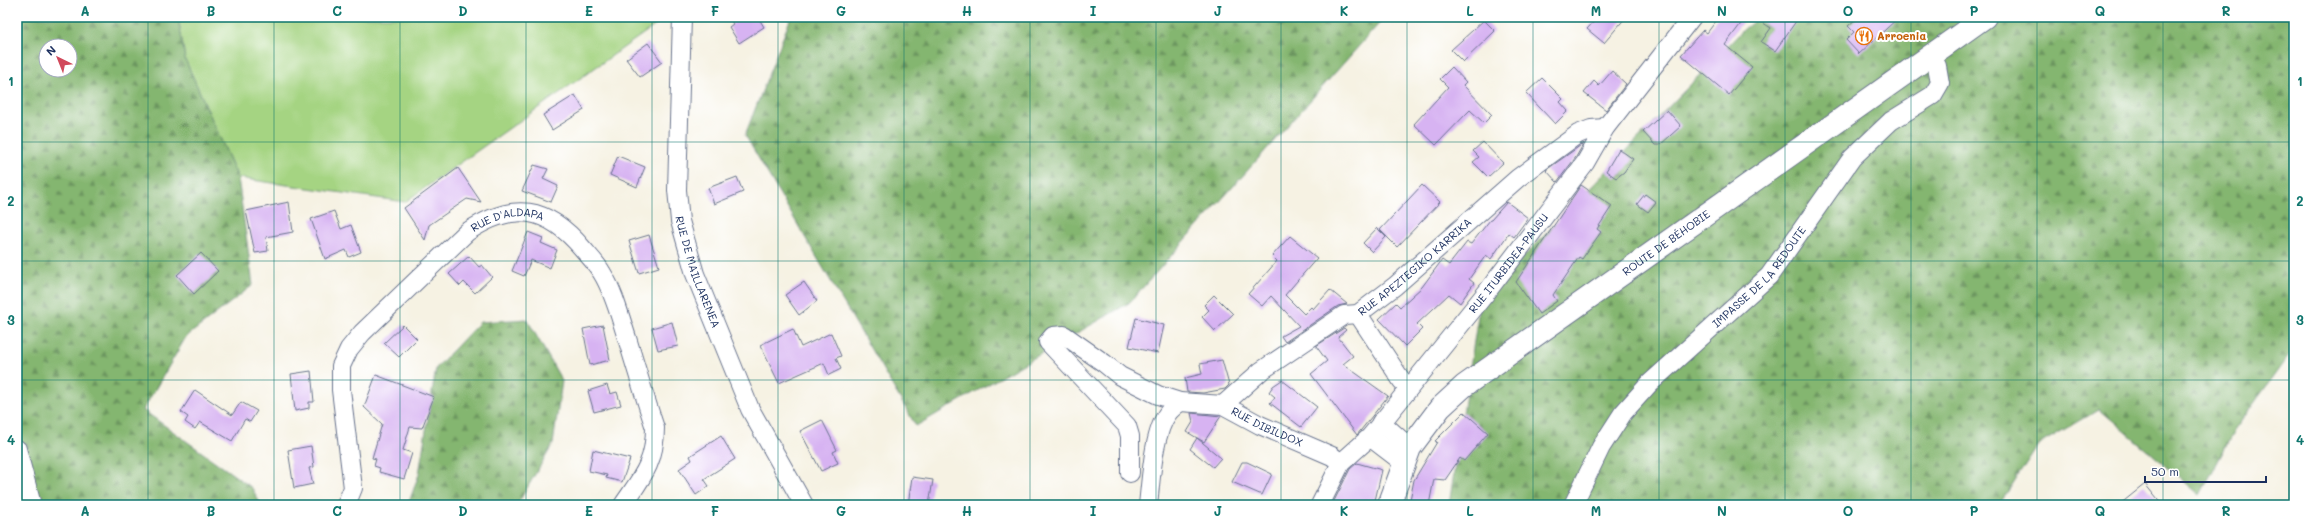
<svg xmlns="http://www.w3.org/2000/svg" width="2311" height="522" viewBox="0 0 2311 522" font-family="Mali,sans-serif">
<defs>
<pattern id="forest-firs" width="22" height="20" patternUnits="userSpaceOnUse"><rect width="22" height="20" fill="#84b670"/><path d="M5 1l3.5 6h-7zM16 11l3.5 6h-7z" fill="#6b945f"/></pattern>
</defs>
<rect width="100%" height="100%" fill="#fff"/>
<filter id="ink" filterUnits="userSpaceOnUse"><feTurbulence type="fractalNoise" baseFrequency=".025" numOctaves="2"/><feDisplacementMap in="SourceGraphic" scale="8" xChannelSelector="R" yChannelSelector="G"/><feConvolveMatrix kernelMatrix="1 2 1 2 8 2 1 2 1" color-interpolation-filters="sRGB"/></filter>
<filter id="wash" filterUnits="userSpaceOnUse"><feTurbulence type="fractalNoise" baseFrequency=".012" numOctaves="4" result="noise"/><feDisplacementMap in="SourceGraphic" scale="16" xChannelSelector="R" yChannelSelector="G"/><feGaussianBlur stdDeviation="0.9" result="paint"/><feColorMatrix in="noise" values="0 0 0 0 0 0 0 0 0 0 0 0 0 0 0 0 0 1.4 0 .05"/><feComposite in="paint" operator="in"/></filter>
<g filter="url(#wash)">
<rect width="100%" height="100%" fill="#f6f2e3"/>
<path fill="#a5d482" stroke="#608270" d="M190,17H667L405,202L238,178L185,59L179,22Z"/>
<path fill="url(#forest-firs)" stroke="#507267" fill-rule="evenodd" d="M17,17H190L179,22L185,59L238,178L253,285L186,337L143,410L252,488L261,505H17ZM46,46H70V70H46Z
M791,17H1385L1129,303L916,426L745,135Z
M1760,17H2294V348L2234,431L2200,495L2099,409L2038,445L1999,505H1449L1480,302L1744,29Z
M527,319L562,381L553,444L517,505H408L419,474L436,368L480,322Z"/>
<g id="blocks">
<path fill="#d7b3f2" d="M729,17H758L764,27L739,43L729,27L733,24Z
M1598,17H1626L1604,43L1587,29Z
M1719,17H1746L1725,45L1752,67L1729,95L1681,55L1703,30L1707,33Z
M1754,17H1799L1775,51L1761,42L1771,28Z
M1858,17H1899L1859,54L1846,40L1854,32L1848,26Z
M1484,20L1495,31L1463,62L1451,50Z
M648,43L662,62L640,77L626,59Z
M1452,67L1466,82L1463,85L1492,115L1484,123L1470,110L1436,145L1414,124L1448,87L1440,79Z
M1612,71L1626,84L1606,110L1584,93L1594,81L1599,86Z
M1542,78L1563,99L1560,102L1568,111L1555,124L1526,93Z
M575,95L584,110L552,130L543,115Z
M1667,110L1681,126L1660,145H1655L1643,132Z
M1483,142L1503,163L1488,177L1473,162L1479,157L1473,151Z
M1584,143L1576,157L1557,182L1546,170Z
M1619,149L1633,159L1624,172L1616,178L1606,171Z
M618,156L645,167L637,187L610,175Z
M534,165L548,169L543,179L558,186L551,202L522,191Z
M458,168L481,202L467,199L429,225L425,240L404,208Z
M737,177L743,192L714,204L708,188Z
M1422,185L1440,202L1397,247L1380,230Z
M1581,185L1612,206L1597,229L1601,232L1582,259L1579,257L1553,295L1557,301L1539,314L1516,282Z
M1645,194L1656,202L1648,212L1637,204Z
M289,202L293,232L266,237L268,251L255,253L246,211Z
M1507,202L1528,218L1514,237L1509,233L1491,259L1486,255L1469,279L1474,283L1460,303L1449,294L1417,324L1422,329L1405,346L1379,319L1396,303L1400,307L1422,287L1442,260L1449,265L1467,242L1471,244L1490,220H1491Z
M334,211L341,229L351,225L361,252L349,257L346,250L325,259L311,219Z
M1377,228L1386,237L1372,252L1363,243Z
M528,232L543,238L541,243L557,250L550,268L531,260L524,276L512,271Z
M649,235L659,267L639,273L629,241Z
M1290,236L1317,258L1285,295L1304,314L1311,307L1313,309L1330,290L1347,304L1338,306L1285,342L1281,336L1299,326L1271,296L1262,306L1248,294L1277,261L1272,256Z
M201,253L218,271L194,294L177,275Z
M469,256L479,267L482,265L492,277L475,293L464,282L460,286L449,274Z
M804,282L817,301L799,315L785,295Z
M1214,295L1233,314L1215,331L1202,317L1209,310L1204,305Z
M1136,318L1164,325L1158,353L1129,347Z
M672,322L678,346L658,350L652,328Z
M403,325L417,339L399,357L384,343Z
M603,325L610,360L590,365L583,329Z
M1344,328L1346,330L1338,337L1353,356L1343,364L1388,396L1357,435L1311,374L1327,361L1316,346Z
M793,329L801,347L831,333L841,356L836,358L841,369L829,375L824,363L779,383L760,345Z
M1222,360L1229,385L1225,389L1203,393L1187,392L1185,378L1202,374L1200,364Z
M311,371L314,402H309V408L295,411L291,374Z
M376,375L434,397L422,428L410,427L403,450L412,453L404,479L379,472L380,468L374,466L376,459L372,458L382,424L364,407Z
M1282,380L1317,407L1301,427L1270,403L1275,397L1269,392L1273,386Z
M607,385L610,394L617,392L621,405L594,412L588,391Z
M195,390L232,415L241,402L257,411L250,422L245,419L232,441L200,422L195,429L185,422L188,417L181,412Z
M1464,412L1488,433L1464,461L1460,458L1445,480L1434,479L1429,505H1409L1414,480L1437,442L1435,441Z
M1191,413L1221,416L1204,442L1187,432L1193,422Z
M822,420L837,450L833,452L838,463L821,471L800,431Z
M721,436L735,459L704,479L709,486L696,495L679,469L692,460L690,456Z
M1197,438L1221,458L1213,467L1190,449Z
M311,446L314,467L309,468L313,484L294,488L288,450Z
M593,450L630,459L622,482L606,478L607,475L589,471Z
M1242,462H1247L1272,474L1262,495L1232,482Z
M1357,463L1382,470L1374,505H1332L1350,469Z
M912,477L933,480L929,505H908Z
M2145,484L2162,505H2119Z"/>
</g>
</g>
<g filter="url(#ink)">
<use href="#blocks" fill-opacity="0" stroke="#68738d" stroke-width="1"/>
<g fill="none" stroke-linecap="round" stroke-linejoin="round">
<g stroke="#68738d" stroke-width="20">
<g id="minor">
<path id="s1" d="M682,17L677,190L680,221L695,274L750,409L804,505"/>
<path d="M1358,314L1402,381L1409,388"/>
<path id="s2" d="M1223,405L1261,371L1344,315L1358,314L1395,286L1518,178L1578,134L1591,129L1605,128"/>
<path d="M1381,422L1410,448"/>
<path d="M1370,437L1404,463"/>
<path d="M17,449L32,505"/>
<path id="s3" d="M1130,473V436L1127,426L1048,342L1053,336L1064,335L1104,363L1120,376L1158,395L1180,402L1223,405L1260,425L1332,456L1341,463"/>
<path id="s4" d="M346,505L353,488L341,390V366L349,349L362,333L467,232C513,201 547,206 583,249C589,256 597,264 602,273C614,292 620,317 627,338C636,368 645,398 655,428C655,463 642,477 623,505"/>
<path d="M1148,505C1151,480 1153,433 1168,413C1171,409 1176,405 1180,402"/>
<path id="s5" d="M1320,505L1341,463L1370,437L1486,293L1585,163L1605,128L1692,17"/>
<path id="s6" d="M1573,505L1601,447L1623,413L1650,383L1769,276L1852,158L1891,121L1933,95L1940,83L1937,66L1931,56"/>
</g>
</g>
<g stroke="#68738d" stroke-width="24">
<g id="major">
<path id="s7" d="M1389,505L1410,448L1440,408L1464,386L1985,17"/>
</g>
</g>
<use href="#minor" stroke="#fff" stroke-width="18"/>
<use href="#major" stroke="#fff" stroke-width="22"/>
</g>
</g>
<path fill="none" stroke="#0f766e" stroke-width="1" stroke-opacity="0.55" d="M148,17V505M274,17V505M400,17V505M526,17V505M652,17V505M778,17V505M904,17V505M1030,17V505M1156,17V505M1281,17V505M1407,17V505M1533,17V505M1659,17V505M1785,17V505M1911,17V505M2037,17V505M2163,17V505M17,142H2294M17,261H2294M17,380H2294"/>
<defs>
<g id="restaurant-ring" transform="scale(0.9)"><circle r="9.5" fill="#fff" stroke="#e8710a" stroke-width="1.5"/><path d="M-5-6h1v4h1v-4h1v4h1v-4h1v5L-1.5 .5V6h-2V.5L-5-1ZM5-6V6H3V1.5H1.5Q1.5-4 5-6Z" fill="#e8710a"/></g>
</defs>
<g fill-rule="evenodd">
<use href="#restaurant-ring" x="1864" y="36"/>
</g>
<g text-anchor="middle" stroke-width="4" stroke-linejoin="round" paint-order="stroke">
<g font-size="11" font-weight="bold" fill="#c56008" stroke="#fff" text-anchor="start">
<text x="1877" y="40">Arroenia</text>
</g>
<g font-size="11" fill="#1b2f5e" stroke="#fff">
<text dy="4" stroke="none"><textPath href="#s4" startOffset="370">RUE D'ALDAPA</textPath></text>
<text dy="4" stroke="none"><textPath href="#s7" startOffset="391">ROUTE DE BÉHOBIE</textPath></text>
<text dy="4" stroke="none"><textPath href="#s5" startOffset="308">RUE ITURBIDEA-PAUSU</textPath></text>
<text dy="4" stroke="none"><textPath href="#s2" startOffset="239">RUE APEZTEGIKO KARRIKA</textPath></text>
<text dy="4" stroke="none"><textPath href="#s1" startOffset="258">RUE DE MAILLARENEA</textPath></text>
<text dy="4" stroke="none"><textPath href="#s6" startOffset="298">IMPASSE DE LA REDOUTE</textPath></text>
<text dy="4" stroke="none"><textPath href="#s3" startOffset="409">RUE DIBILDOX</textPath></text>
</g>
</g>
<rect width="2311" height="522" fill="none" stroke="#fff" stroke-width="44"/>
<g transform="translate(58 58) rotate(317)"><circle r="19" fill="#ffffff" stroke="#a4acbf"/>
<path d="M0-3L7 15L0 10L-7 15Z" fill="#d1495b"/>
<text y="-6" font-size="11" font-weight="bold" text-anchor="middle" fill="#1b2f5e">N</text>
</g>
<path d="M2145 476v6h121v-6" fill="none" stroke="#1b2f5e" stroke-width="2"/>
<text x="2151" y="476" font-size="12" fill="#1b2f5e" stroke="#ffffff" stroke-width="3" paint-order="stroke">50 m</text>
<rect x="22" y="22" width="2267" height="478" fill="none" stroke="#0f766e" stroke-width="1.5"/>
<g font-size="13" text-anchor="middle" font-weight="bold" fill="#0f766e">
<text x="85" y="16">A</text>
<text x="211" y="16">B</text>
<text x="337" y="16">C</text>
<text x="463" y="16">D</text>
<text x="589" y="16">E</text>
<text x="715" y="16">F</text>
<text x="841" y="16">G</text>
<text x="967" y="16">H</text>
<text x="1093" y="16">I</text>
<text x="1218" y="16">J</text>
<text x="1344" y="16">K</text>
<text x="1470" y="16">L</text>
<text x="1596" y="16">M</text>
<text x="1722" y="16">N</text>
<text x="1848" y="16">O</text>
<text x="1974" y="16">P</text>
<text x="2100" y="16">Q</text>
<text x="2226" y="16">R</text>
<text x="11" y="86">1</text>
<text x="2300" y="86">1</text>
<text x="11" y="206">2</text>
<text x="2300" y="206">2</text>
<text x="11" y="325">3</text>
<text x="2300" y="325">3</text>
<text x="11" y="445">4</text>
<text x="2300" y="445">4</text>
<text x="85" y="516">A</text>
<text x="211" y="516">B</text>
<text x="337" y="516">C</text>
<text x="463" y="516">D</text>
<text x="589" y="516">E</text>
<text x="715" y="516">F</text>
<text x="841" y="516">G</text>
<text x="967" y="516">H</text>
<text x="1093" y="516">I</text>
<text x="1218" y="516">J</text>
<text x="1344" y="516">K</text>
<text x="1470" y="516">L</text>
<text x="1596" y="516">M</text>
<text x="1722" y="516">N</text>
<text x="1848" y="516">O</text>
<text x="1974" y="516">P</text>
<text x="2100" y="516">Q</text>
<text x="2226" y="516">R</text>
</g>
</svg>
